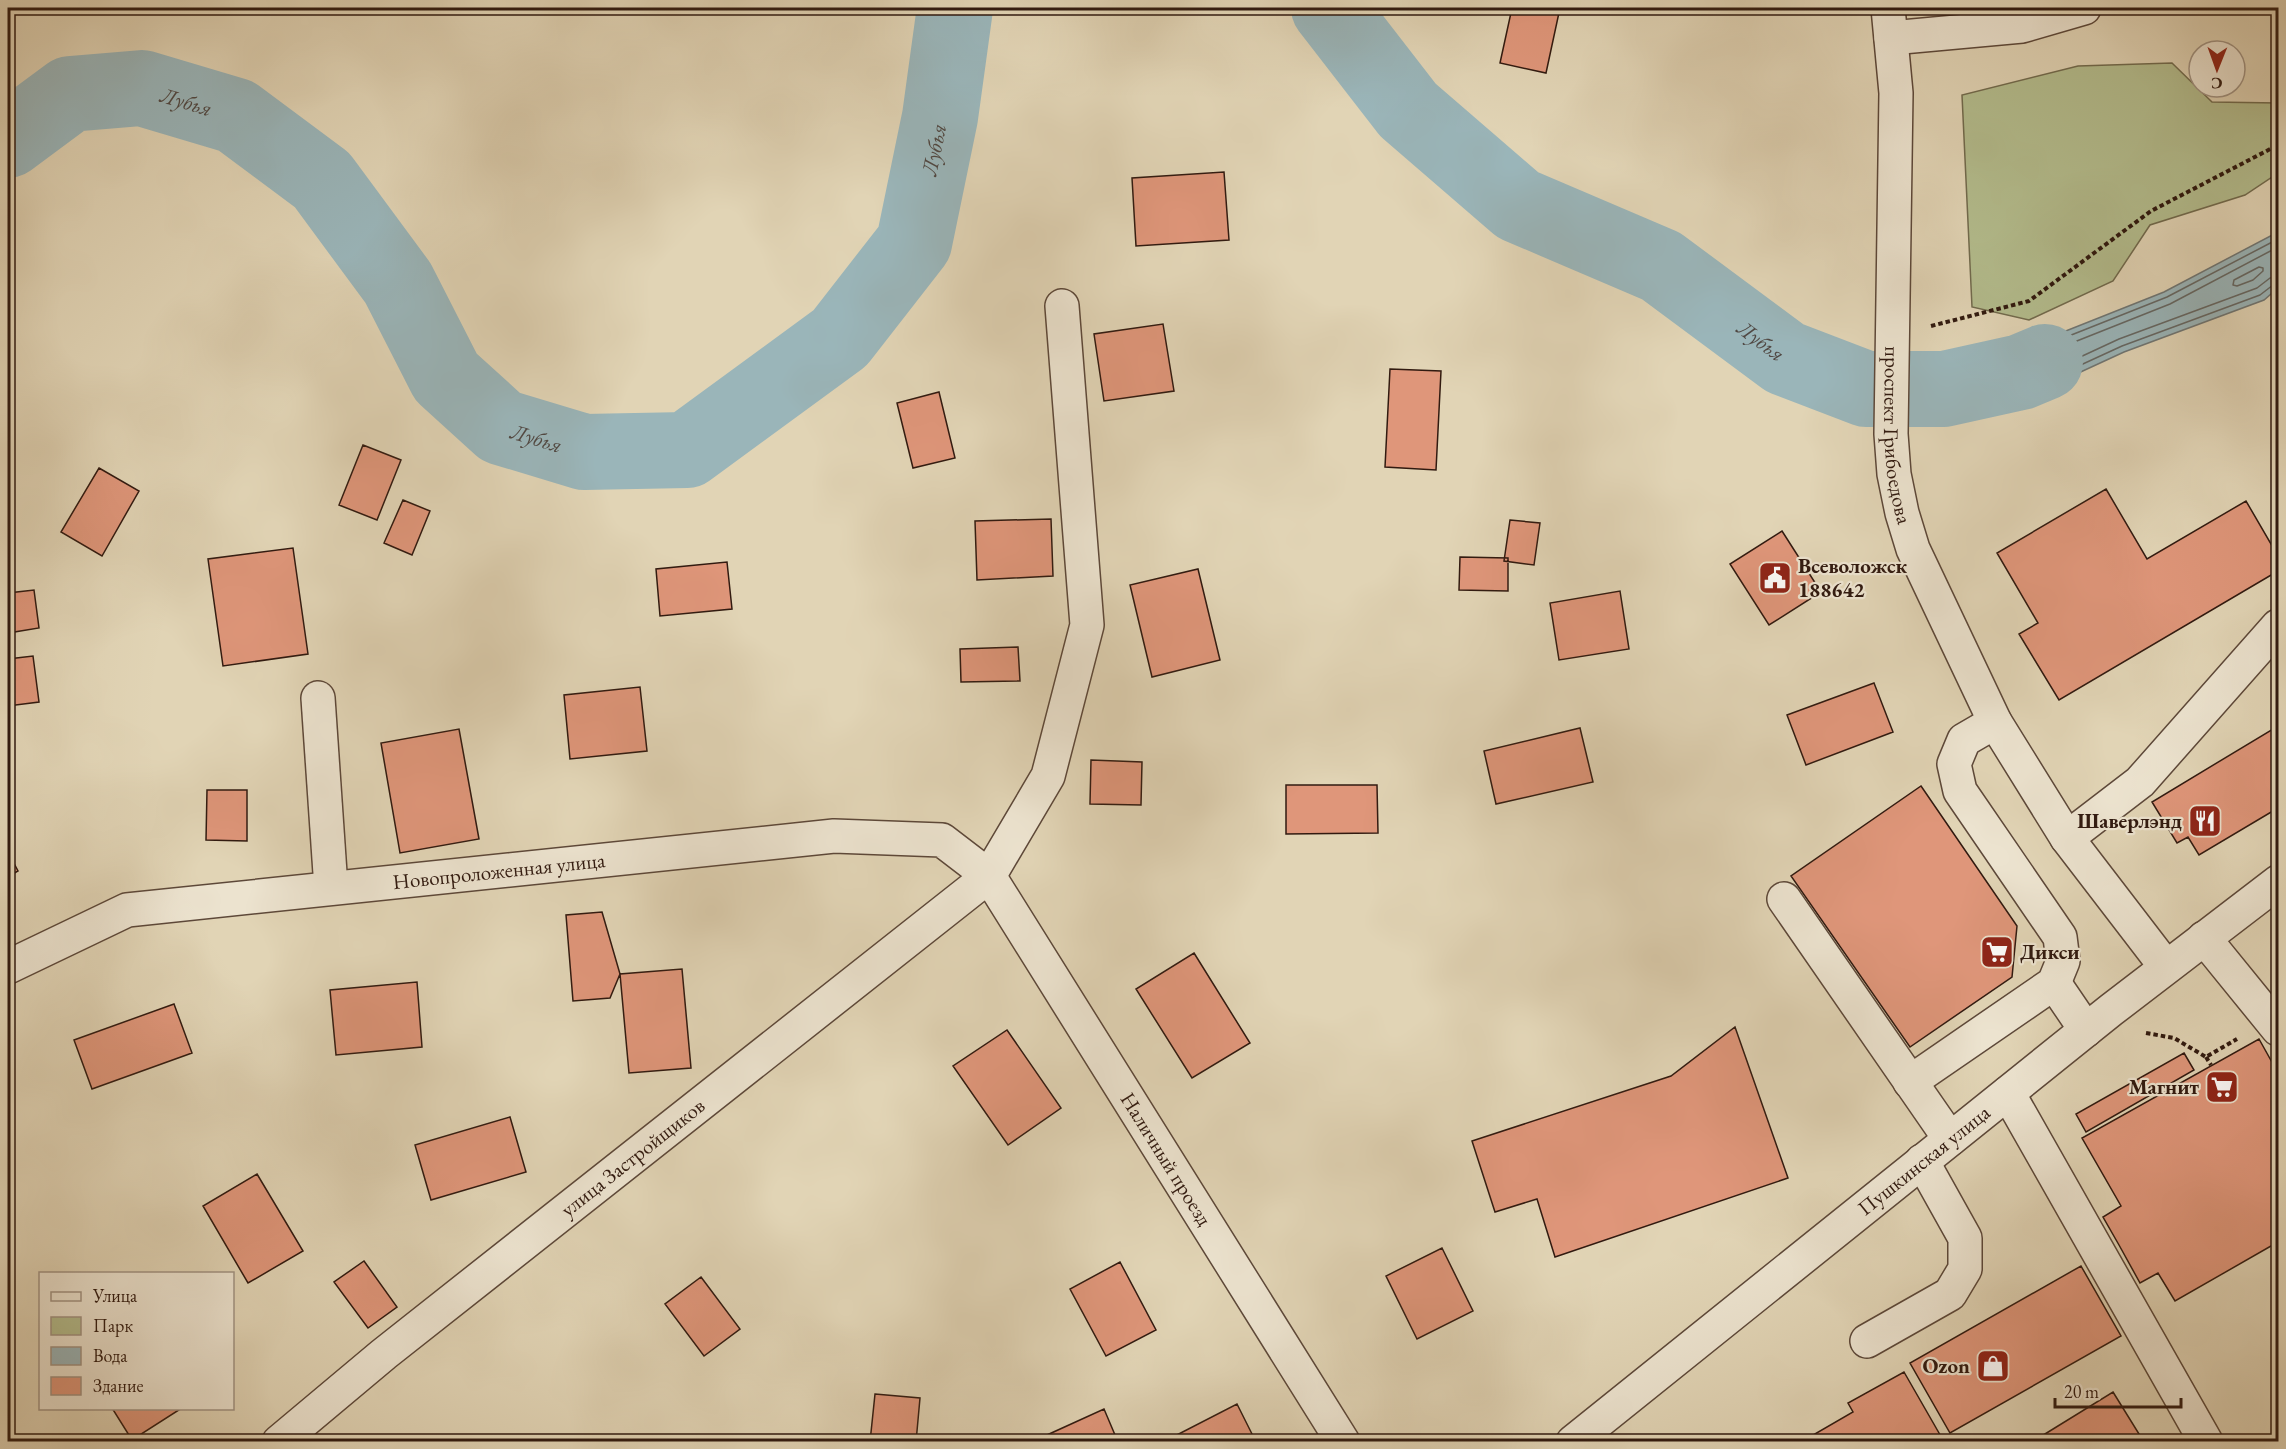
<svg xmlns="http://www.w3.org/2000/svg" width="2286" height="1449" viewBox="0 0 2286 1449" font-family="'EB Garamond',serif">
<rect width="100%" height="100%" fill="#e1d4b5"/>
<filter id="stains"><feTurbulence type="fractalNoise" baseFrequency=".00333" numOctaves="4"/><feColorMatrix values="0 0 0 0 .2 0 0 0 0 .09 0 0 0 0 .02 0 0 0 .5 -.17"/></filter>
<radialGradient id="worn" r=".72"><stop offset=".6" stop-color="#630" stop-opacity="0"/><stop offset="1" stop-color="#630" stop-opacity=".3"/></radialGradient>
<path fill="#b3bc8d" stroke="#726b4e" stroke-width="1.5" d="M2172,63L2212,102L2278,103V173L2245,195L2150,225L2113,281L2029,320L1972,307L1962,95L2078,66Z"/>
<path fill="#9ab5b9" stroke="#707775" stroke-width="1.5" d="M2278,232V288L2264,300L2124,352L2011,404L1944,424V355L2033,344L2164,292Z"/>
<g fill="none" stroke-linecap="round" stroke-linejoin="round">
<path stroke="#666864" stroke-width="1.5" d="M2278,239L2167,297L2036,349L1952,360L1950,413L1954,415L2009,398L2122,346L2260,295L2273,285L2278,284
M2278,247L2170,304L2039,356L1960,367L1958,369V403L1961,405L2007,391L2119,339L2257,288L2270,278L2278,277
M2259,267L2263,268V271L2253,280L2237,286L2233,285L2234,280Z
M2021,368L2024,370V373L2003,383L1970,392L1967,391L1969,375Z"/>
<g stroke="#9ab5b9" stroke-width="76">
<path id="s1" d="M1329,8L1408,110L1518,205L1661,266L1785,358L1866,389H1944L2021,372L2045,362"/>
<path id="s2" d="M8,140L70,94L142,88L236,116L322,180L398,283L446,377L501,427L584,452L687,450L840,338L914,243L940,117L955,8"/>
</g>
</g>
<path fill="#df967a" stroke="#311a10" stroke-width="1.5" d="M1512,8H1560L1546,73L1500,63Z
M1224,172L1229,240L1136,246L1132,178Z
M1163,324L1174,391L1104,401L1094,334Z
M8,356L10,419H8Z
M1390,369L1441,371L1436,470L1385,467Z
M939,392L955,458L913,468L897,403Z
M363,445L401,460L377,520L339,505Z
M99,468L139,491L102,556L61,532Z
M2106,489L2147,559L2246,501L2278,556V571L2059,700L2019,634L2038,623L1997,553Z
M403,500L430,511L412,555L384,543Z
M1051,519L1053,576L977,580L975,521Z
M1510,520L1540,523L1534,565L1504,561Z
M1782,531L1821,592L1769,625L1730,564Z
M293,548L308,654L223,666L208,559Z
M1460,557L1508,558V591L1459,590Z
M727,562L732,609L660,616L656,569Z
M1198,569L1220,660L1152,677L1130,585Z
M34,590L39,628L8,633V593Z
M1620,591L1629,649L1559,660L1550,603Z
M1018,647L1020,681L961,682L960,649Z
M33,656L39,702L8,706V659Z
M1874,683L1893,732L1806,765L1787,715Z
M640,687L647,751L570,759L564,695Z
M2278,726V808L2199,855L2188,837L2177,843L2152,802Z
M1580,728L1593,782L1496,804L1484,751Z
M459,729L479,839L400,853L381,743Z
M1091,760L1142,762L1141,805L1090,804Z
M1286,785H1377L1378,833L1286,834Z
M1921,786L2017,926L2012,977L1910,1047L1791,876Z
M207,790H247V841L206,840Z
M8,852L18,871L8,877Z
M602,912L620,974L610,998L573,1001L566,915Z
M1194,953L1250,1043L1192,1078L1136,989Z
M682,969L691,1068L629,1073L620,974Z
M417,982L422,1047L336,1055L330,990Z
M174,1004L192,1053L92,1089L74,1040Z
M1735,1027L1788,1178L1555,1257L1537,1199L1495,1212L1472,1141L1671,1076Z
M1007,1030L1061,1108L1008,1145L953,1066Z
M2259,1039L2278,1073V1242L2175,1301L2158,1273L2140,1283L2119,1245L2103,1217L2121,1206L2082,1138Z
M2184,1053L2194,1070L2086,1132L2076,1114Z
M510,1117L526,1172L431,1200L415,1145Z
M257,1174L303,1251L248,1283L203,1206Z
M1442,1248L1473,1311L1417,1339L1386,1276Z
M364,1261L397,1307L368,1328L334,1282Z
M1120,1262L1156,1330L1106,1356L1070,1289Z
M2081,1266L2121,1336L1950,1433L1910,1363Z
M701,1277L740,1329L704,1356L665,1304Z
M1904,1372L1943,1440L1940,1442H1801L1853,1412L1848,1403Z
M2113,1392L2144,1442H2032Z
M875,1394L920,1398L916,1442H870Z
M1237,1404L1256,1442H1167V1440Z
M112,1408H182L132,1440Z
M1104,1409L1118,1442H1050L1047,1435Z"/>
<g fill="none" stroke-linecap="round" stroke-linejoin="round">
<g stroke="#5d4839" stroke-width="36">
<g id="minor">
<path id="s3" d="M1888,8L1896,93L1891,434L1894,474L1902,513L1913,549L1995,722L2067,838L2166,967"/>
<path d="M1891,38L2022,26L2084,8"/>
<path d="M318,698L331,888"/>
<path d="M2067,838L2140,782L2278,626"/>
<path d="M1784,899L1950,1139"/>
<path d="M2204,938L2278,1029"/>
<path id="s4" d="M8,967L127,910L834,836L942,840L989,876L1343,1442"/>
<path d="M2054,983L2086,1030"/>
<path d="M1910,1082L2054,983L2063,961L2060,937L1960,791L1954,764L1964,740L1995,722"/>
<path d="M2008,1093L2206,1442"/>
<path d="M1867,1341L1950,1294L1965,1269V1238L1922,1161"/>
<path id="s5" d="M279,1442L384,1354L989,876L1048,776L1087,625L1062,306"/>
<path id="s6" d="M1573,1442L2111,1010L2278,882"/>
</g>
</g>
<path stroke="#311a10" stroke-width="4" stroke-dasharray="4.5 3" stroke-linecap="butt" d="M1931,326L2029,301L2151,211L2278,145
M2273,933L2278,941
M2146,1033L2174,1038L2206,1057L2237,1039
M2206,1057L2211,1065"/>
<use href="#minor" stroke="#ece3cf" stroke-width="33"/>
</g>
<defs>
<g id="civic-square" transform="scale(1.725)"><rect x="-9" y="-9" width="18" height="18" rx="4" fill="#8f2418" stroke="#ece3cf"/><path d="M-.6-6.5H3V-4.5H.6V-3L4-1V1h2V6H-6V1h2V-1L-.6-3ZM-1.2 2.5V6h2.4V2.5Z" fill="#fff"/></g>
<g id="restaurant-square" transform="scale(1.725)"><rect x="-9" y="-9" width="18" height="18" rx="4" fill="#8f2418" stroke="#ece3cf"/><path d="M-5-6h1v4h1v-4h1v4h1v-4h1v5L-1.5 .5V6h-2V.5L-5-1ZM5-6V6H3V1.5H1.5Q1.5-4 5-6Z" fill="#fff"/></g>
<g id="supermarket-square" transform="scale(1.725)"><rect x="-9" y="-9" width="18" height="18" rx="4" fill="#8f2418" stroke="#ece3cf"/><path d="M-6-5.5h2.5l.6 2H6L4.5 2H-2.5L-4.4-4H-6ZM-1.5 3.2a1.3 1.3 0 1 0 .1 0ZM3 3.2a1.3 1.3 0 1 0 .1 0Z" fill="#fff"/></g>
<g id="shop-square" transform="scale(1.725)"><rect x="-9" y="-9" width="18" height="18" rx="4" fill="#8f2418" stroke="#ece3cf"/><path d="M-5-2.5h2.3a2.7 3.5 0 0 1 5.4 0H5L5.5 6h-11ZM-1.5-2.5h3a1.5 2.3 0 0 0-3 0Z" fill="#fff"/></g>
</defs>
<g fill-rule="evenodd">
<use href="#civic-square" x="1775" y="578"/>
<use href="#restaurant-square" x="2205" y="821"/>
<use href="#supermarket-square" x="1997" y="952"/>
<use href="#supermarket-square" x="2222" y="1087"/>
<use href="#shop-square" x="1993" y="1366"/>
</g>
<g text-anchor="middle" stroke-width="4.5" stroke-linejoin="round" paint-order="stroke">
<g font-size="21" fill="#311a10" stroke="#ece3cf">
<text dy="7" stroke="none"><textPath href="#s3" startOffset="428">проспект Грибоедова</textPath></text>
<text dy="7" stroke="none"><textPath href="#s4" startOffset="506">Новопроложенная улица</textPath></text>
<text dy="7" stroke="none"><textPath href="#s5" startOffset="454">улица Застройщиков</textPath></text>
<text dy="7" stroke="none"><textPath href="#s4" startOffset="1344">Наличный проезд</textPath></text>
<text dy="7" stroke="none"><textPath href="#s6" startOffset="450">Пушкинская улица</textPath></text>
</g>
<g font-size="21" font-weight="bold" fill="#311a10" stroke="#ece3cf" text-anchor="end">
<text x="1798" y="573" text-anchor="start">Всеволожск<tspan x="1798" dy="24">188642</tspan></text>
<text x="2182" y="828">Шаверлэнд</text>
<text x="2020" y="959" text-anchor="start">Дикси</text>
<text x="2199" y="1094">Магнит</text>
<text x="1970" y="1373">Ozon</text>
</g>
<g font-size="22" font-style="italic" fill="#504843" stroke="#ece3cf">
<text dy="8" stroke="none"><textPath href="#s2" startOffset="196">Лубья</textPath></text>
<text dy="8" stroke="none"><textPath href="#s2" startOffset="1258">Лубья</textPath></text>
<text dy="8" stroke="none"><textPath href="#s1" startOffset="555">Лубья</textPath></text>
<text dy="8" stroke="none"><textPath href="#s2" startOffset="700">Лубья</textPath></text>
</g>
</g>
<rect width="2286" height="1449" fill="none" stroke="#e1d4b5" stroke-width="30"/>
<rect x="9" y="9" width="2268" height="1431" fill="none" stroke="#311a10" stroke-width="3"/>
<rect x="15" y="15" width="2256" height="1419" fill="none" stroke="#311a10" stroke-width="1.5"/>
<rect x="39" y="1272" width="195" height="138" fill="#ece3cf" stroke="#a19383" stroke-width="1.5"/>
<rect x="51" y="1292" width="30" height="9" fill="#ece3cf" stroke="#a19383" stroke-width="1.5"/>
<text x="93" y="1302" font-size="18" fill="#311a10">Улица</text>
<rect x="51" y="1317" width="30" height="18" fill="#b3bc8d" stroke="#a19383" stroke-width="1.5"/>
<text x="93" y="1332" font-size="18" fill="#311a10">Парк</text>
<rect x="51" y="1347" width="30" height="18" fill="#9ab5b9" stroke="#a19383" stroke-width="1.5"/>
<text x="93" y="1362" font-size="18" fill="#311a10">Вода</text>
<rect x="51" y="1377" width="30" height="18" fill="#df967a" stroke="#a19383" stroke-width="1.5"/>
<text x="93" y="1392" font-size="18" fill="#311a10">Здание</text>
<g transform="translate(2217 69) rotate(181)"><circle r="28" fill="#ece3cf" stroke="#a19383" stroke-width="1.5"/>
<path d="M0-4.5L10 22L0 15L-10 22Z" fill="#8f2418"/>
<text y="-9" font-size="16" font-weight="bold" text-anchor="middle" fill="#311a10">С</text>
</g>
<path d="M2055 1398v9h126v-9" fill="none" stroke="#311a10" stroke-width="3"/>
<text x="2064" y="1398" font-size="18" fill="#311a10" stroke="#ece3cf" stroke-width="4.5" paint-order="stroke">20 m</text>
<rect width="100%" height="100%" filter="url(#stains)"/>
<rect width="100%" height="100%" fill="url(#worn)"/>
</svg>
